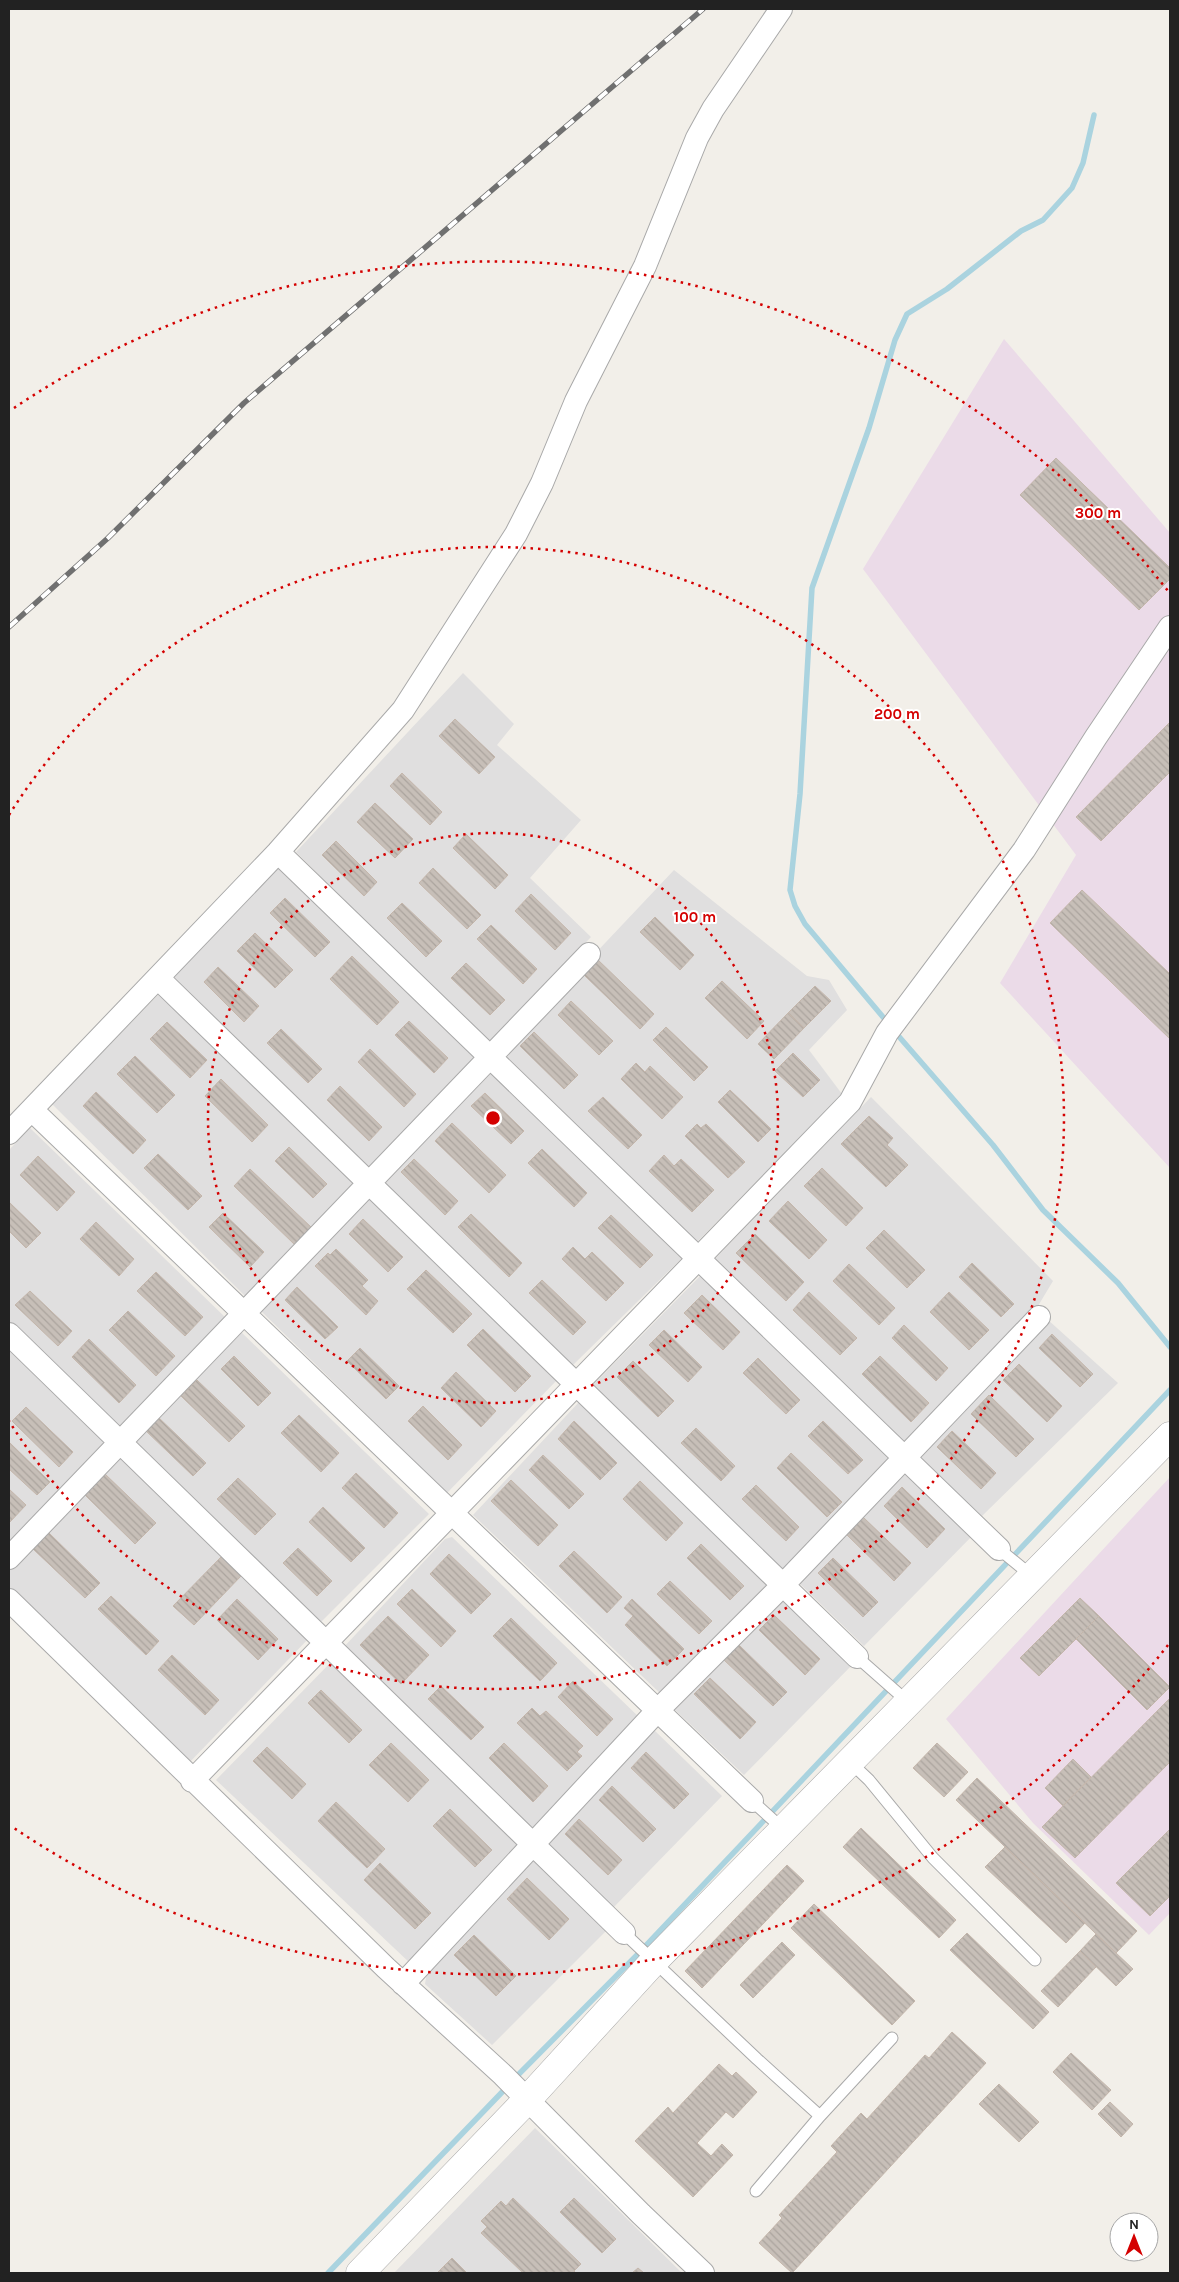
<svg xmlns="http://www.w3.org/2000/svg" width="1179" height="2282" viewBox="0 0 1179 2282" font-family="Karla,sans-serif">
<defs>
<pattern id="building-back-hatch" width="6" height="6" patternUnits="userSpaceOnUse" patternTransform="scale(1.25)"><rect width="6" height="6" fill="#c7bfb8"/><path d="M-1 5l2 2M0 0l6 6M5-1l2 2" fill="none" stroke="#aba49e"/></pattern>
</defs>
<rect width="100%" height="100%" fill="#f2efe9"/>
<path fill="#e0dfdf" d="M463,673L514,724L497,745L581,820L530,878L591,937L490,1044L296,852Z
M278,864L479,1058L369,1169L172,977Z
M674,870L807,976L829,980L847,1010L809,1050L842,1094L695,1244L504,1054L572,978Z
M161,992L357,1182L247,1298L52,1104Z
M493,1071L683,1257L573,1365L382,1181Z
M871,1097L1053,1281L1038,1306L905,1446L713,1261Z
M30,1128L228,1320L118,1433L9,1324V1150Z
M370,1195L559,1378L447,1493L261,1311Z
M703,1273L895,1460L786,1574L593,1385Z
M1047,1319L1118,1383L982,1516L916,1453Z
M239,1330L429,1514L320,1623L128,1441Z
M9,1346L108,1442L9,1547Z
M580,1401L772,1584L663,1696L473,1515Z
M118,1453L310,1637L188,1764L9,1588V1569Z
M903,1469L976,1532L864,1646L796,1580Z
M452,1537L641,1719L535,1831L342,1649L445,1539Z
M782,1595L853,1664L744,1775L672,1707Z
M332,1661L523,1845L411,1964L216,1780Z
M652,1728L722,1796L613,1908L543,1840Z
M534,1859L608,1929L492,2045L425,1984L428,1967Z
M535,2128L682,2273H394Z"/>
<path fill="#ebdbe8" d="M1004,339L1170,533V1168L1000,983L1076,855L863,569Z
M1170,1477V1913L1149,1935L1033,1823L946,1719Z"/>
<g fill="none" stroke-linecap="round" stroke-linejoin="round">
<path stroke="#aad3df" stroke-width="5.5" d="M888,1023L805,924L795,906L790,890L800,794L812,588L869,428L895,340L907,314L947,289L1021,231L1043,220L1072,188L1083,163L1094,115
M895,1032L993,1145L1043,1210L1118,1283L1170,1347
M513,2080L638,1954L1170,1390
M328,2273L507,2087"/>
</g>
<path fill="url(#building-back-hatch)" stroke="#c4b6ab" d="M1056,458L1170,568V579L1139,610L1020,495Z
M455,719L495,757L479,774L439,736Z
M1170,722V772L1101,841L1076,817Z
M402,773L442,812L430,825L390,786Z
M375,803L413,839L395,858L357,822Z
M466,834L508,875L495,889L453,848Z
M336,841L377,882L364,896L322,855Z
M433,868L481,915L467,929L419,883Z
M1082,890L1170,974V1039L1050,923Z
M531,894L571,933L555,950L515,911Z
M285,898L330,942L315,957L270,913Z
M402,903L442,941L426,957L387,918Z
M655,917L694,955L680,970L640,932Z
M491,925L537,969L523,984L477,939Z
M255,933L293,970L275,988L237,951Z
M352,956L399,1002L377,1025L330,979Z
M596,958L654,1014L640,1029L582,973Z
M466,963L505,1000L490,1015L451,978Z
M218,967L259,1006L244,1022L204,982Z
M722,981L764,1021L747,1039L705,998Z
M815,986L831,1001L804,1028L788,1013Z
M571,1001L613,1041L599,1055L558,1015Z
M788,1013L804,1028L774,1059L758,1044Z
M409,1021L448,1058L434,1073L395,1035Z
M167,1022L207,1060L190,1078L150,1039Z
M666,1027L708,1067L694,1081L653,1040Z
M281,1029L322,1069L308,1083L267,1043Z
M534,1032L578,1075L564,1089L520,1046Z
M370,1049L416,1094L404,1107L358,1062Z
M793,1053L820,1080L803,1097L775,1071Z
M135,1056L175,1095L157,1113L117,1074Z
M636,1063L645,1072L650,1066L683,1097L662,1119L621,1079Z
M221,1079L268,1125L252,1142L205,1096Z
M340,1086L382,1127L369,1141L327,1100Z
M730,1090L771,1129L758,1142L718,1102Z
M96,1092L146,1140L133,1154L83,1106Z
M485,1093L524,1131L511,1144L471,1106Z
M603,1097L642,1135L628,1149L588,1111Z
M869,1116L893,1138L887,1145L908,1165L886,1187L841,1144Z
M452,1123L506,1175L489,1193L435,1141Z
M697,1124L701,1128L706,1124L745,1162L728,1178L685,1136Z
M289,1147L327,1184L313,1198L275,1161Z
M542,1149L587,1193L574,1207L528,1163Z
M158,1154L202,1196L188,1210L144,1168Z
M664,1155L674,1166L681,1159L714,1190L692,1212L649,1171Z
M38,1156L75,1192L57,1211L20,1175Z
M414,1159L458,1201L445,1215L401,1172Z
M822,1168L863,1208L846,1226L804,1186Z
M250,1169L312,1228L295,1245L234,1186Z
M788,1201L827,1240L809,1259L769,1221Z
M9,1202L41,1233L26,1248L9,1231Z
M223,1213L264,1252L250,1267L209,1227Z
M471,1214L522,1263L509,1277L458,1227Z
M611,1215L653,1255L640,1268L598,1228Z
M363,1219L403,1257L388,1272L349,1234Z
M96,1222L134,1259L119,1276L80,1239Z
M884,1230L925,1270L907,1288L866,1248Z
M755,1234L804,1282L786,1301L736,1253Z
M573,1247L585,1259L592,1252L624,1283L606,1301L562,1259Z
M336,1249L368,1280L362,1286L378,1301L366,1315L315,1266L328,1253L330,1255Z
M972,1263L1014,1304L1001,1317L959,1277Z
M849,1264L895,1308L879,1325L833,1281Z
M426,1270L472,1314L453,1333L407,1289Z
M156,1272L203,1317L185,1336L137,1291Z
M542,1280L586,1322L573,1335L529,1293Z
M297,1287L338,1327L325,1339L285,1300Z
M30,1291L72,1331L58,1346L15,1305Z
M809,1292L857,1338L840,1355L793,1310Z
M949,1292L989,1330L969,1350L930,1312Z
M702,1295L740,1332L723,1350L684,1313Z
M128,1311L175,1356L156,1376L109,1330Z
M904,1325L948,1368L936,1381L892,1338Z
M483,1329L531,1376L515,1392L467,1345Z
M664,1330L702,1367L688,1382L649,1345Z
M1052,1334L1093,1374L1080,1387L1039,1348Z
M89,1339L136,1385L119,1403L72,1357Z
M360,1348L399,1386L386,1399L347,1361Z
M234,1356L271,1393L258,1406L221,1369Z
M880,1356L929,1403L911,1422L862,1374Z
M758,1358L800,1400L786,1414L743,1373Z
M633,1361L674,1401L658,1417L617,1377Z
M1019,1364L1062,1406L1047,1422L1003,1380Z
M456,1372L496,1411L481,1427L441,1388Z
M197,1380L245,1426L229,1442L181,1396Z
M989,1395L1034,1439L1016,1457L971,1414Z
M423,1406L462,1445L448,1460L408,1421Z
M26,1407L73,1452L59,1467L12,1421Z
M299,1415L339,1453L321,1472L281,1433Z
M157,1416L206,1463L193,1476L144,1429Z
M574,1421L617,1463L600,1480L558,1439Z
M823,1421L863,1460L848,1474L808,1436Z
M696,1428L735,1466L721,1481L681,1443Z
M952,1431L996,1473L981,1489L937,1447Z
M9,1442L50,1482L37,1495L9,1469Z
M791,1453L842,1502L827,1517L777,1468Z
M543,1455L584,1494L569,1509L529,1470Z
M104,1473L156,1523L135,1544L84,1494Z
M356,1473L398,1513L384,1528L342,1488Z
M238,1478L276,1514L255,1535L217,1499Z
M511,1480L558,1525L538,1546L491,1501Z
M640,1481L683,1523L666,1541L623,1499Z
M756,1485L799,1527L786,1541L742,1499Z
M902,1487L945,1529L927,1548L884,1506Z
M9,1489L26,1505L9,1523Z
M323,1507L365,1548L351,1562L309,1522Z
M863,1517L911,1563L894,1581L846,1534Z
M48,1532L100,1583L85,1598L32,1548Z
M701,1544L744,1586L730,1600L687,1558Z
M298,1548L332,1581L317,1596L283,1563Z
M574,1551L622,1597L607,1613L559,1566Z
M449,1554L491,1594L471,1614L430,1574Z
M222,1556L242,1575L194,1625L173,1606Z
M833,1558L878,1602L863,1617L818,1573Z
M670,1581L712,1621L699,1634L657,1594Z
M412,1589L456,1631L441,1647L397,1604Z
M111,1596L159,1641L146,1655L98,1609Z
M1080,1598L1099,1616L1039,1676L1020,1658Z
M237,1599L278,1639L258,1660L217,1620Z
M632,1599L684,1649L667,1666L625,1625L633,1616L624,1608Z
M774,1615L820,1659L805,1675L759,1630Z
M388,1616L429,1655L401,1684L360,1645Z
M1099,1616L1170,1687L1147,1710L1076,1639Z
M511,1618L557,1663L540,1681L493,1636Z
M739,1645L787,1692L773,1706L724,1660Z
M172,1655L219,1700L205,1715L158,1670Z
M710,1678L756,1722L740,1739L694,1694Z
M573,1681L613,1719L597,1736L558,1697Z
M441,1686L484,1727L471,1740L428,1699Z
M321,1690L362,1730L349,1743L308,1703Z
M1170,1698V1762L1075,1858L1042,1827Z
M532,1708L540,1716L546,1711L583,1746L577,1752L582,1756L567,1771L517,1723Z
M391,1743L429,1780L408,1802L369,1765Z
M504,1743L548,1786L533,1802L489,1758Z
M937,1743L968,1772L944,1797L913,1768Z
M267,1747L306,1784L292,1799L253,1761Z
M646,1752L689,1794L674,1809L631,1768Z
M1073,1759L1091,1777L1063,1806L1045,1788Z
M977,1778L1137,1931L1116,1953L956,1800Z
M612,1786L656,1829L643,1842L599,1800Z
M336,1802L385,1849L367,1868L318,1821Z
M450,1809L492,1850L475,1867L433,1826Z
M579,1819L622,1860L608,1875L565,1834Z
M861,1828L956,1920L939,1938L843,1847Z
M1170,1829V1896L1150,1916L1116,1883Z
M1005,1847L1085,1923L1066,1943L985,1867Z
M380,1863L431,1913L415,1929L364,1880Z
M787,1865L804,1881L702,1988L685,1971Z
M527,1878L569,1919L549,1940L507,1899Z
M814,1904L915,2001L892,2025L791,1928Z
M967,1933L1049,2012L1033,2029L950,1950Z
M1096,1934L1133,1969L1116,1986L1080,1951Z
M474,1935L516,1976L496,1996L454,1955Z
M782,1942L795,1955L753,1998L740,1985Z
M1080,1951L1096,1967L1058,2007L1041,1991Z
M952,2032L986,2063L792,2273L759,2243L782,2218L779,2215L837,2152L831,2146L861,2113L867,2119L925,2055L929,2058Z
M1071,2053L1111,2090L1092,2110L1053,2072Z
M719,2064L732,2076L736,2072L757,2092L733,2118L726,2112L697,2143L711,2156L722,2144L733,2155L693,2197L635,2141L668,2107L673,2113Z
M999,2084L1039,2122L1019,2142L979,2104Z
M1110,2102L1133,2124L1121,2137L1098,2114Z
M513,2198L581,2264L574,2271L576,2273H523L481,2233L487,2227L481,2221L501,2201L506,2206Z
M574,2198L616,2239L602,2253L560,2212Z
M452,2258L467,2273H437Z
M638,2268L644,2273H632Z"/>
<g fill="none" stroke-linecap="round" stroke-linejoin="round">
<g stroke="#a9a9a9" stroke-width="13">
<path id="service" d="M999,1549L1032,1576
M857,1657L908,1702
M850,1762L869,1780L933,1858L1035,1960
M752,1801L783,1829
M624,1933L757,2059L820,2116
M756,2191L820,2116L892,2038"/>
</g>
<g stroke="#a9a9a9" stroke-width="24">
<path id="minor" d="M278,852L999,1549
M159,979L857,1657
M32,1110L752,1801
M9,1133L278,852L403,710L516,534L542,483L576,401L645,266L697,138L713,109L781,9
M9,1334L624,1933
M9,1558L589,954
M9,1600L386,1968L503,2075L641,2214L703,2273
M192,1781L850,1102L887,1033L1024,850L1096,737L1170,627
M403,1984L657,1711L783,1585L1039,1317"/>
</g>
<g stroke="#a9a9a9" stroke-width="29">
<path id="tertiary" d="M360,2273L527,2100L655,1960L1170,1436"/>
</g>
<use href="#service" stroke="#fff" stroke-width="11"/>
<use href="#minor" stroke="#fff" stroke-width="22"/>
<use href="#tertiary" stroke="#fff" stroke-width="28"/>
<g stroke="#707070" stroke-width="5.5">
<path id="rail" d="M9,627L108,538L244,403L703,9"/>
</g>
<use href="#rail" stroke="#fff" stroke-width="4" stroke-dasharray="11" stroke-linecap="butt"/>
</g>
<g fill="none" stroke="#d40000" stroke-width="2.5" stroke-dasharray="2.5 5">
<circle cx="493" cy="1118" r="285"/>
<path d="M9 815A571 571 0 1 1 9 1421"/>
<path d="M1168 1645A856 856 0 0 1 14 1828M14 408A856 856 0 0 1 1168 591"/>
</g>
<circle cx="493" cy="1118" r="8" fill="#d40000" stroke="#fff" stroke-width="2.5"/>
<g font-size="15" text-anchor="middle" font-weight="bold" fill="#d40000" stroke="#fff" stroke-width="4" stroke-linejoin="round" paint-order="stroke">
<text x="1098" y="518">300 m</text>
<text x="897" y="719">200 m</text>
<text x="695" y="922">100 m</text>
</g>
<rect width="1179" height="2282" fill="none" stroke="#222222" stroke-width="20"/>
<g transform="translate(1134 2237)"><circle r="24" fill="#ffffff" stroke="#a7a7a7"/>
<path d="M0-4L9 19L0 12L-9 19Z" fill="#d40000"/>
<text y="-8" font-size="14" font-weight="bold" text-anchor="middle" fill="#222222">N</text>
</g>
</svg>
